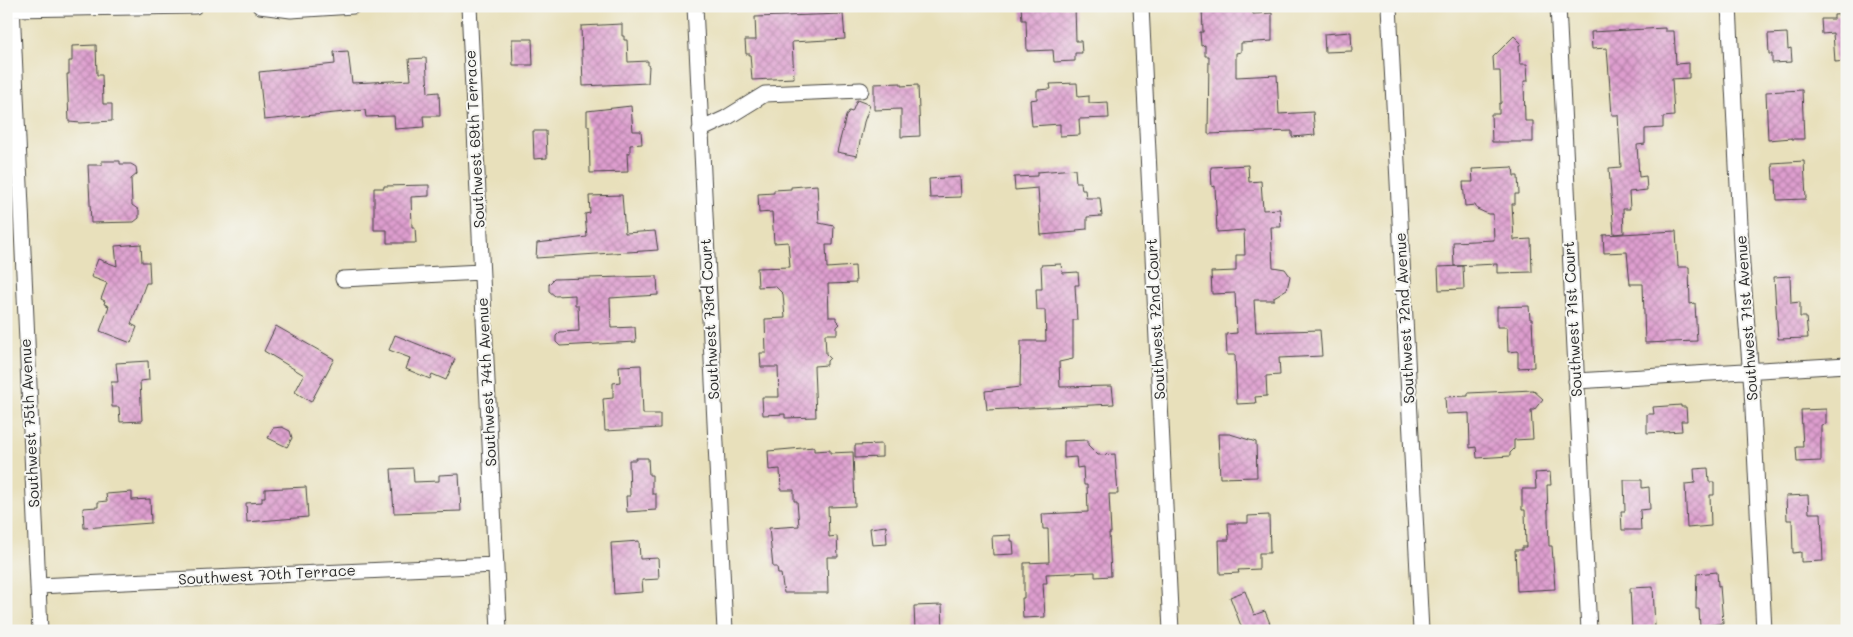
<svg xmlns="http://www.w3.org/2000/svg" width="1853" height="637" viewBox="0 0 1853 637" font-family="Mali,sans-serif">
<defs>
<pattern id="building-cross-hatch" width="8" height="8" patternUnits="userSpaceOnUse" patternTransform="scale(1.25)"><rect width="8" height="8" fill="#de9ecf"/><path d="M0 0l8 8M0 8l8-8" fill="none" stroke="#b481a8"/></pattern>
</defs>
<rect width="100%" height="100%" fill="#f6f6f2"/>
<filter id="ink" filterUnits="userSpaceOnUse"><feTurbulence type="fractalNoise" baseFrequency=".02" numOctaves="2"/><feDisplacementMap in="SourceGraphic" scale="10" xChannelSelector="R" yChannelSelector="G"/><feConvolveMatrix kernelMatrix="1 2 1 2 8 2 1 2 1" color-interpolation-filters="sRGB"/></filter>
<filter id="wash" filterUnits="userSpaceOnUse"><feTurbulence type="fractalNoise" baseFrequency=".0096" numOctaves="4" result="noise"/><feDisplacementMap in="SourceGraphic" scale="20" xChannelSelector="R" yChannelSelector="G"/><feGaussianBlur stdDeviation="1.12" result="paint"/><feColorMatrix in="noise" values="0 0 0 0 0 0 0 0 0 0 0 0 0 0 0 0 0 1.4 0 .05"/><feComposite in="paint" operator="in"/></filter>
<g filter="url(#wash)">
<rect width="100%" height="100%" fill="#e8e0bb"/>
<g id="blocks">
<path fill="url(#building-cross-hatch)" d="M1021,6L1075,7L1076,41H1081L1082,53H1075V61L1054,62L1053,50L1027,51L1026,20H1022Z
M1252,6L1253,14L1272,13V41L1241,43V52L1236,53V77L1277,75L1279,114L1313,112L1315,135L1292,137V131L1208,134L1209,56H1205V45L1201,46L1200,32H1203L1202,7Z
M843,14L845,39L792,42L794,78L752,80L750,54H746L745,40H756L755,17Z
M1847,14V61L1835,62L1833,33L1822,34L1821,19H1834V15Z
M622,24V36H624V40H627L628,62L648,61V66H649L648,83L583,86L581,26Z
M1665,28V31H1674L1676,64L1689,63V78L1672,79L1674,116L1663,117V128L1645,129V144L1637,145L1639,177L1646,176L1647,190L1629,192L1630,209H1623L1624,233L1614,234L1609,168L1621,167L1618,115H1612L1607,48L1592,49L1591,32Z
M1351,32L1352,51L1325,52L1324,34Z
M1787,33L1788,49L1791,48L1792,62L1772,63V54H1769L1768,34Z
M1514,36L1521,43L1519,46L1520,64H1527L1528,81H1524L1525,121H1533V142H1492L1491,114H1499V104L1501,103L1500,71H1494L1493,57Z
M512,39H532L533,65H513Z
M96,45L97,75H102L103,104H112V121L81,123L69,122L67,74H69V61H72V46Z
M348,51L352,83L411,80L409,59L426,58L428,93L439,92L440,116H423L424,127L395,129L394,116L366,117L365,110L264,120L259,72L335,64L334,52Z
M901,83V86L918,85L920,136L901,137V109L874,110V84Z
M1077,83L1078,97L1089,96V103L1108,102L1109,118L1079,119L1080,135L1060,136V124L1032,126L1030,100L1037,99V90L1051,89L1050,84Z
M1802,90L1804,139H1792V138L1768,140L1766,92Z
M857,100L870,105L864,122L857,156L837,152L846,116L849,111L852,112Z
M631,106L633,131H641L642,144L630,145V153H627L628,172L590,173L589,126H587V111Z
M533,131H546L547,158L534,159Z
M102,161H120V164H131L136,167L137,174L131,179L132,205L139,210V218L134,222L91,223L88,165H102Z
M1804,161L1806,199L1777,200L1776,180H1773L1772,163Z
M1248,165L1249,182L1261,181L1263,210L1280,209L1281,227H1271L1273,267L1285,269L1290,276L1287,289L1274,297V300H1254L1256,332L1320,330L1322,356L1279,358L1280,375L1266,376L1267,396L1255,397L1256,403L1237,404L1235,355H1227L1226,334L1237,333L1235,293L1212,294L1211,272L1236,271V255H1245L1244,230L1217,232L1215,186L1212,187L1211,167Z
M1513,167L1514,176H1518L1519,194H1515V204H1512L1514,240L1531,239L1532,272L1497,273V264L1454,266L1453,242L1494,240L1493,214H1488L1477,209L1475,205L1465,206L1463,182H1473L1472,169Z
M1075,169L1076,182H1081L1082,190H1085L1086,198H1100L1102,216L1087,217V229L1076,230L1077,232L1041,235L1038,188L1015,190L1014,177L1037,176V172Z
M960,177L961,197L930,198L929,179Z
M429,185V196L411,197L412,227H415L416,243H387V230H374V188H384V186Z
M817,185L819,223L834,226L833,245H826L827,268L855,266L856,283L828,284L829,317H836V320L840,324L837,327V334H825L826,354L830,358L827,361V365L814,366L816,417L785,418V414L763,415L762,397H779L778,367H761L760,353H766L765,319L785,318L783,294L775,286L758,287L757,268L790,267L788,242L774,243L772,212L759,213L758,194L774,193V190L791,189V187Z
M622,195L625,233L655,231L658,250L536,258L537,243L587,237L585,214L590,213L589,196Z
M1676,231L1678,267H1689L1690,304L1695,303L1697,341L1645,343L1643,284H1630L1627,252L1604,253L1603,235Z
M141,244L142,262H149L150,283H146L131,324L137,327L131,343L100,331L109,306L104,304L105,301L101,299L107,283L91,277L98,259L117,266L115,246Z
M1061,264L1062,273L1078,272L1079,285H1075L1077,320H1073V359L1059,362L1060,387L1112,386L1114,404L987,410L985,391L1020,387L1021,341H1046L1045,310H1037L1036,289H1042L1041,265Z
M1463,266L1464,289L1439,290L1438,267Z
M657,276L658,295L610,298L611,328L635,327L636,342L560,346L556,342V336L560,332L579,331L578,305H575V295L555,296L549,291V284L554,279Z
M1790,276L1791,303L1800,302V317H1806L1808,338L1778,339L1774,277Z
M1529,306L1530,319H1532L1534,367L1518,368V351L1508,352L1507,327H1497V307Z
M276,326L334,359L311,402L295,392L304,375L264,351Z
M395,335L455,359L446,380L432,374L430,379L406,369L410,358L389,350Z
M148,361L149,380L140,381L142,421L120,422L119,407H112L111,382H118L116,363Z
M641,365L643,414H660V428L605,431L603,399L613,398V383L620,382L619,366Z
M1533,390L1543,399L1534,410H1531L1533,439L1514,440V449L1510,453V456L1477,458L1476,447L1470,448L1469,413L1446,414L1445,397L1468,396V393Z
M1681,405V407H1686L1687,421H1681L1682,431L1647,433V414H1654L1653,407Z
M1826,409V424L1821,425V461L1797,462L1796,447H1803L1801,410Z
M282,427L290,431L292,438L287,447L268,438L273,428Z
M1218,434H1230L1256,442L1257,477L1220,478Z
M1088,440V445L1098,455L1115,454L1118,494H1109L1111,533H1109L1111,576L1095,577V572L1046,574L1047,583H1043L1045,617L1023,618L1022,598H1024V563L1049,562L1048,529H1043L1042,514L1088,512L1087,485H1084L1083,467L1077,468L1076,457L1064,458V441Z
M882,444V457L855,458V445Z
M814,447V451L830,450V453L853,452L855,506L828,507L829,537L837,536L838,557H827L828,593H784L781,574H778L777,567H773L769,528L799,526L797,501H794V490H781L780,469L769,470L768,451Z
M636,458H648L649,475H652V494H656V510L627,512L626,496H630L629,460H636Z
M413,468L414,482L439,481V475L459,474L461,511L394,513L391,469Z
M1708,468L1709,482H1714V495H1710L1711,526L1687,528L1685,484L1695,483L1694,469Z
M1550,472L1551,485H1547L1549,546H1552L1555,589L1517,591L1515,550H1522V547H1526L1525,510H1522V489H1536L1535,473Z
M1624,480H1642V488L1649,487L1650,509L1640,510L1641,530H1622L1621,511H1625Z
M306,487L308,517L247,522L246,503L262,502V497H265V489Z
M132,492V500L150,499L151,523L84,528L83,508L98,507V502L107,501L106,494Z
M1808,495L1809,513H1821L1823,561L1801,562V552L1793,553L1792,520H1787L1786,496Z
M1269,515L1270,553H1259V569L1238,570L1239,573L1220,574L1219,540H1229L1228,523H1248V516Z
M886,526L887,544L872,545L870,528Z
M1011,535V541H1013L1014,554L993,555L992,536Z
M639,541L640,559L658,558L659,579L642,580L643,592L614,594L611,543Z
M1717,572L1718,586H1720L1723,623L1700,627L1699,609H1696V602L1697,574Z
M1653,587L1655,627L1644,628V631H1632L1630,588Z
M1245,591L1254,615L1265,611L1273,631H1243L1230,597Z
M942,605L943,630L915,631L914,606Z"/>
</g>
</g>
<g filter="url(#ink)">
<use href="#blocks" fill-opacity="0" stroke="#474641" stroke-width="1"/>
<g fill="none" stroke-linecap="round" stroke-linejoin="round">
<g stroke="#474641" stroke-width="17">
<path id="minor" d="M12,6L40,631
M260,6L291,10L353,6
M469,6L499,631
M695,6L725,631
M1141,6L1171,631
M1389,6L1421,631
M1558,6L1589,631
M1729,6L1742,265L1752,389L1764,631
M12,9L195,6
M700,130L726,118L765,94L861,90
M343,279L481,272
M1576,381L1847,365
M38,586L495,565"/>
</g>
<use href="#minor" stroke="#fff" stroke-width="15"/>
</g>
</g>
<g text-anchor="middle" stroke-width="4" stroke-linejoin="round" paint-order="stroke">
<g font-size="15" fill="#2b2b2b" stroke="#f6f6f2">
<text transform="translate(475 139) rotate(-93)" y="5">Southwest 69th Terrace</text>
<text transform="translate(1405 318) rotate(-93)" y="5">Southwest 72nd Avenue</text>
<text transform="translate(1747 318) rotate(-94)" y="5">Southwest 71st Avenue</text>
<text transform="translate(710 319) rotate(-93)" y="5">Southwest 73rd Court</text>
<text transform="translate(1156 319) rotate(-93)" y="5">Southwest 72nd Court</text>
<text transform="translate(1573 319) rotate(-93)" y="5">Southwest 71st Court</text>
<text transform="translate(487 382) rotate(-93)" y="5">Southwest 74th Avenue</text>
<text transform="translate(30 423) rotate(-93)" y="5">Southwest 75th Avenue</text>
<text transform="translate(267 575) rotate(-3)" y="5">Southwest 70th Terrace</text>
</g>
</g>
<rect width="1853" height="637" fill="none" stroke="#f6f6f2" stroke-width="25"/>
</svg>
